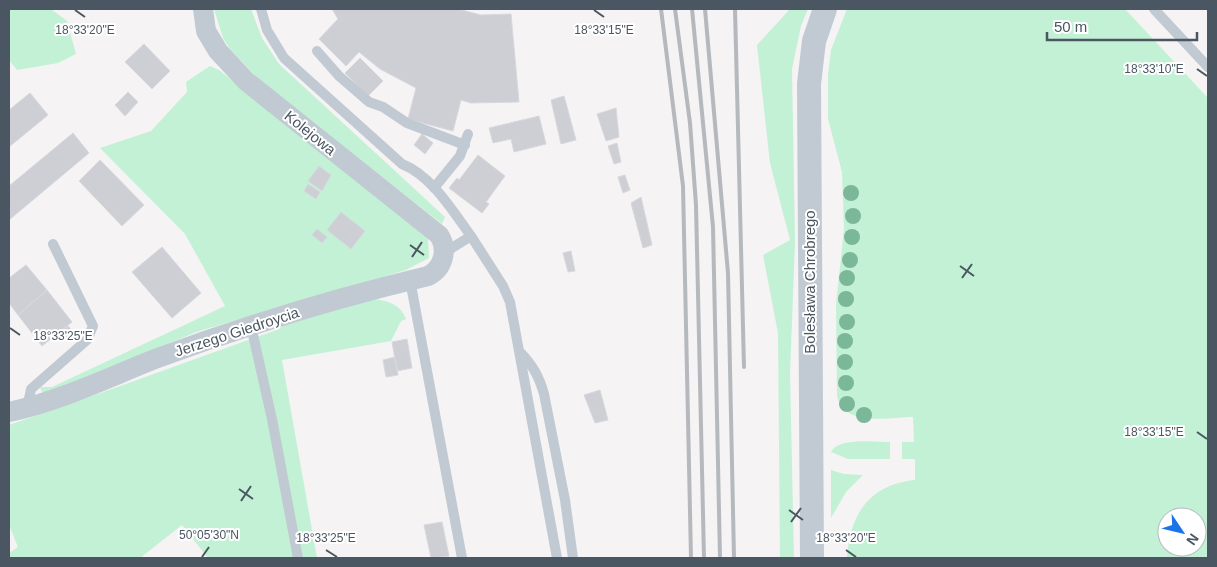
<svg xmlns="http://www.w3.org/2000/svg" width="1217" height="567" viewBox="0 0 1217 567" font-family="Helvetica,sans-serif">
<rect width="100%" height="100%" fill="#f5f3f3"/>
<path fill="#c3f1d5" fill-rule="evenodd" d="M9,9H51L67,21L76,54L58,63L17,70L9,60Z
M214,9H251L262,38L279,64L445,217L442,224L264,85L230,49L223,38Z
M790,9H808L801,26L792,69L795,242L790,374L794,558H780L778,333L763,255L790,240L770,163L757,45Z
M847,9H1125L1208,98V558H847C850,514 869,485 915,480V459H902V442H914L913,417C889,417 845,428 837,396L836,305L844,229L842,172L828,119V74L831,50ZM1167,517H1197V547H1167Z
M210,66L219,70L357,182L419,229L428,239L429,258L406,270L196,332L79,382L43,394L40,387H52L225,306L185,234L100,148L151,131L187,92L186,82Z
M374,299C389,301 401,305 406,319L401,321L391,341L282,360L317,558H208L182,525L140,558H9V553L18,547L9,525V425C98,395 186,362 274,331L285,325Z
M890,442V459H848L831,452C839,437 874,442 890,442Z
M831,470L844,474L863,475L846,492L831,518Z"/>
<path fill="#cdcfd5" stroke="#d7d9de" d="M332,9H458L481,15L511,14L519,102L471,103L461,100L453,131L408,119L416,88L380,69L359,52L346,66L319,39L338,19Z
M144,44L170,71L152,89L125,62Z
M360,58L383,81L368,96L345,73Z
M128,92L138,102L125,116L115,105Z
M30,93L48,115L9,147V110Z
M564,96L576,140L561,144L551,100Z
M616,108L619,137L606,141L597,114Z
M539,116L546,144L514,152L511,139L493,143L489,128Z
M73,133L89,153L9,220V186Z
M422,134L433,143L425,154L414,145Z
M617,143L621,162L614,164L608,146Z
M478,155L505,176L486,202L489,204L482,213L449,188L457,178L459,180Z
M100,160L144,205L122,226L79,181Z
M319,166L331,175L322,191L308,181Z
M625,175L630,190L623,193L618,177Z
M308,184L320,192L316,199L304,191Z
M641,197L652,245L643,248L631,203Z
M341,212L365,231L351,249L327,230Z
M317,229L327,237L322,243L312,235Z
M162,247L201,293L172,318L132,272Z
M571,251L575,271L568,272L563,253Z
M26,265L47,290L18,315L9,303V278Z
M47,290L72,322L42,346L18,315Z
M68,326L74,333L64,340L58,333Z
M407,339L412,368L397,371L392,342Z
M395,357L398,375L386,377L383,360Z
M600,390L608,420L595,423L584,395Z
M442,522L449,556L431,558L424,525Z"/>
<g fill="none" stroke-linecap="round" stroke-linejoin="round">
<path stroke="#c1cad2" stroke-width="10" d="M261,9L267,30L284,58L402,164C432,176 452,210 471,236L444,253
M1154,9L1208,67
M317,51L339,76L369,102L383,107L407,123L465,145
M434,188L460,156L468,134
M471,236L503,286L510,302L557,558
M410,280L462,558
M251,326L272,419L298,558
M519,351C532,364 539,376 544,394L565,500L573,558
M27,408L31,389L87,340L93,326L53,244"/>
<path stroke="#c1cad2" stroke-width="20" d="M9,412C60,401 107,378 155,359C244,326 336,298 428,276C444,268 448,249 439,235L246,81L218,51L206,31L203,9"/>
<path stroke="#c1cad2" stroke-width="24" d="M812,558L809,84L814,41L825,9"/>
<path stroke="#b5b8bd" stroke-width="4" d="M661,9L683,186L691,558
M675,9L690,123L696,205L704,558
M692,9L713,227L720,558
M705,9L728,273L734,558
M735,9L744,367"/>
</g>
<g fill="#7bb799">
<circle cx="851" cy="193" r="8"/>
<circle cx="853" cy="216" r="8"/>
<circle cx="852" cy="237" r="8"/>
<circle cx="850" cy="260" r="8"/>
<circle cx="847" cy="278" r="8"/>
<circle cx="846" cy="299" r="8"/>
<circle cx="847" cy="322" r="8"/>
<circle cx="845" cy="341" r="8"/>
<circle cx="845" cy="362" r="8"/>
<circle cx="846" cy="383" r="8"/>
<circle cx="847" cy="404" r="8"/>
<circle cx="864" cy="415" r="8"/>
</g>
<path fill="none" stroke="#4a5661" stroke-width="2" d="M75,10L85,17M594,10L604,17M1197,69L1207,76M410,245L424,255M412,257L422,242M960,266L974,276M962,278L972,264M10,328L20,335M1197,432L1207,439M239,489L253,499M241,501L251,486M789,510L803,520M791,522L801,508M326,550L337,557M846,550L856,557M202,557L209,547"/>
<g text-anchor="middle" stroke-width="4" stroke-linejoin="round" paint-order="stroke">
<g font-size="15" fill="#4a5661" stroke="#fff">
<text transform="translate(310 133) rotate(39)" y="5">Kolejowa</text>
<text transform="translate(810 282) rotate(-90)" y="5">Bolesława Chrobrego</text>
<text transform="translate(237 332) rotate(-18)" y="5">Jerzego Giedroycia</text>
</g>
</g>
<g font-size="12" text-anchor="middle" fill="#4a5661" stroke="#fff" stroke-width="4" stroke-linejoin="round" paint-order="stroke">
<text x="85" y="34">18°33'20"E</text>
<text x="604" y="34">18°33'15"E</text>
<text x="1154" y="73">18°33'10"E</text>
<text x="63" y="340">18°33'25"E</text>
<text x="1154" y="436">18°33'15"E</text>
<text x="209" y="539">50°05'30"N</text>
<text x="326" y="542">18°33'25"E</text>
<text x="846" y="542">18°33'20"E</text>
</g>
<rect width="1217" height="567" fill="none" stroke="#4a5661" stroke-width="20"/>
<g transform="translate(1182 532) rotate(125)"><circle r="24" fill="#ffffff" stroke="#b7bbc0"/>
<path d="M0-4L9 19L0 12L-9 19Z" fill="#1a73e8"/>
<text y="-8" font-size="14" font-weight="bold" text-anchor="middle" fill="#4a5661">N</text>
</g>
<path d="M1047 32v8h150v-8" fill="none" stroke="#4a5661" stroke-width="2.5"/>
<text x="1054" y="32" font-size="15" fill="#4a5661" stroke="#ffffff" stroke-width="4" paint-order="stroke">50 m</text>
</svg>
